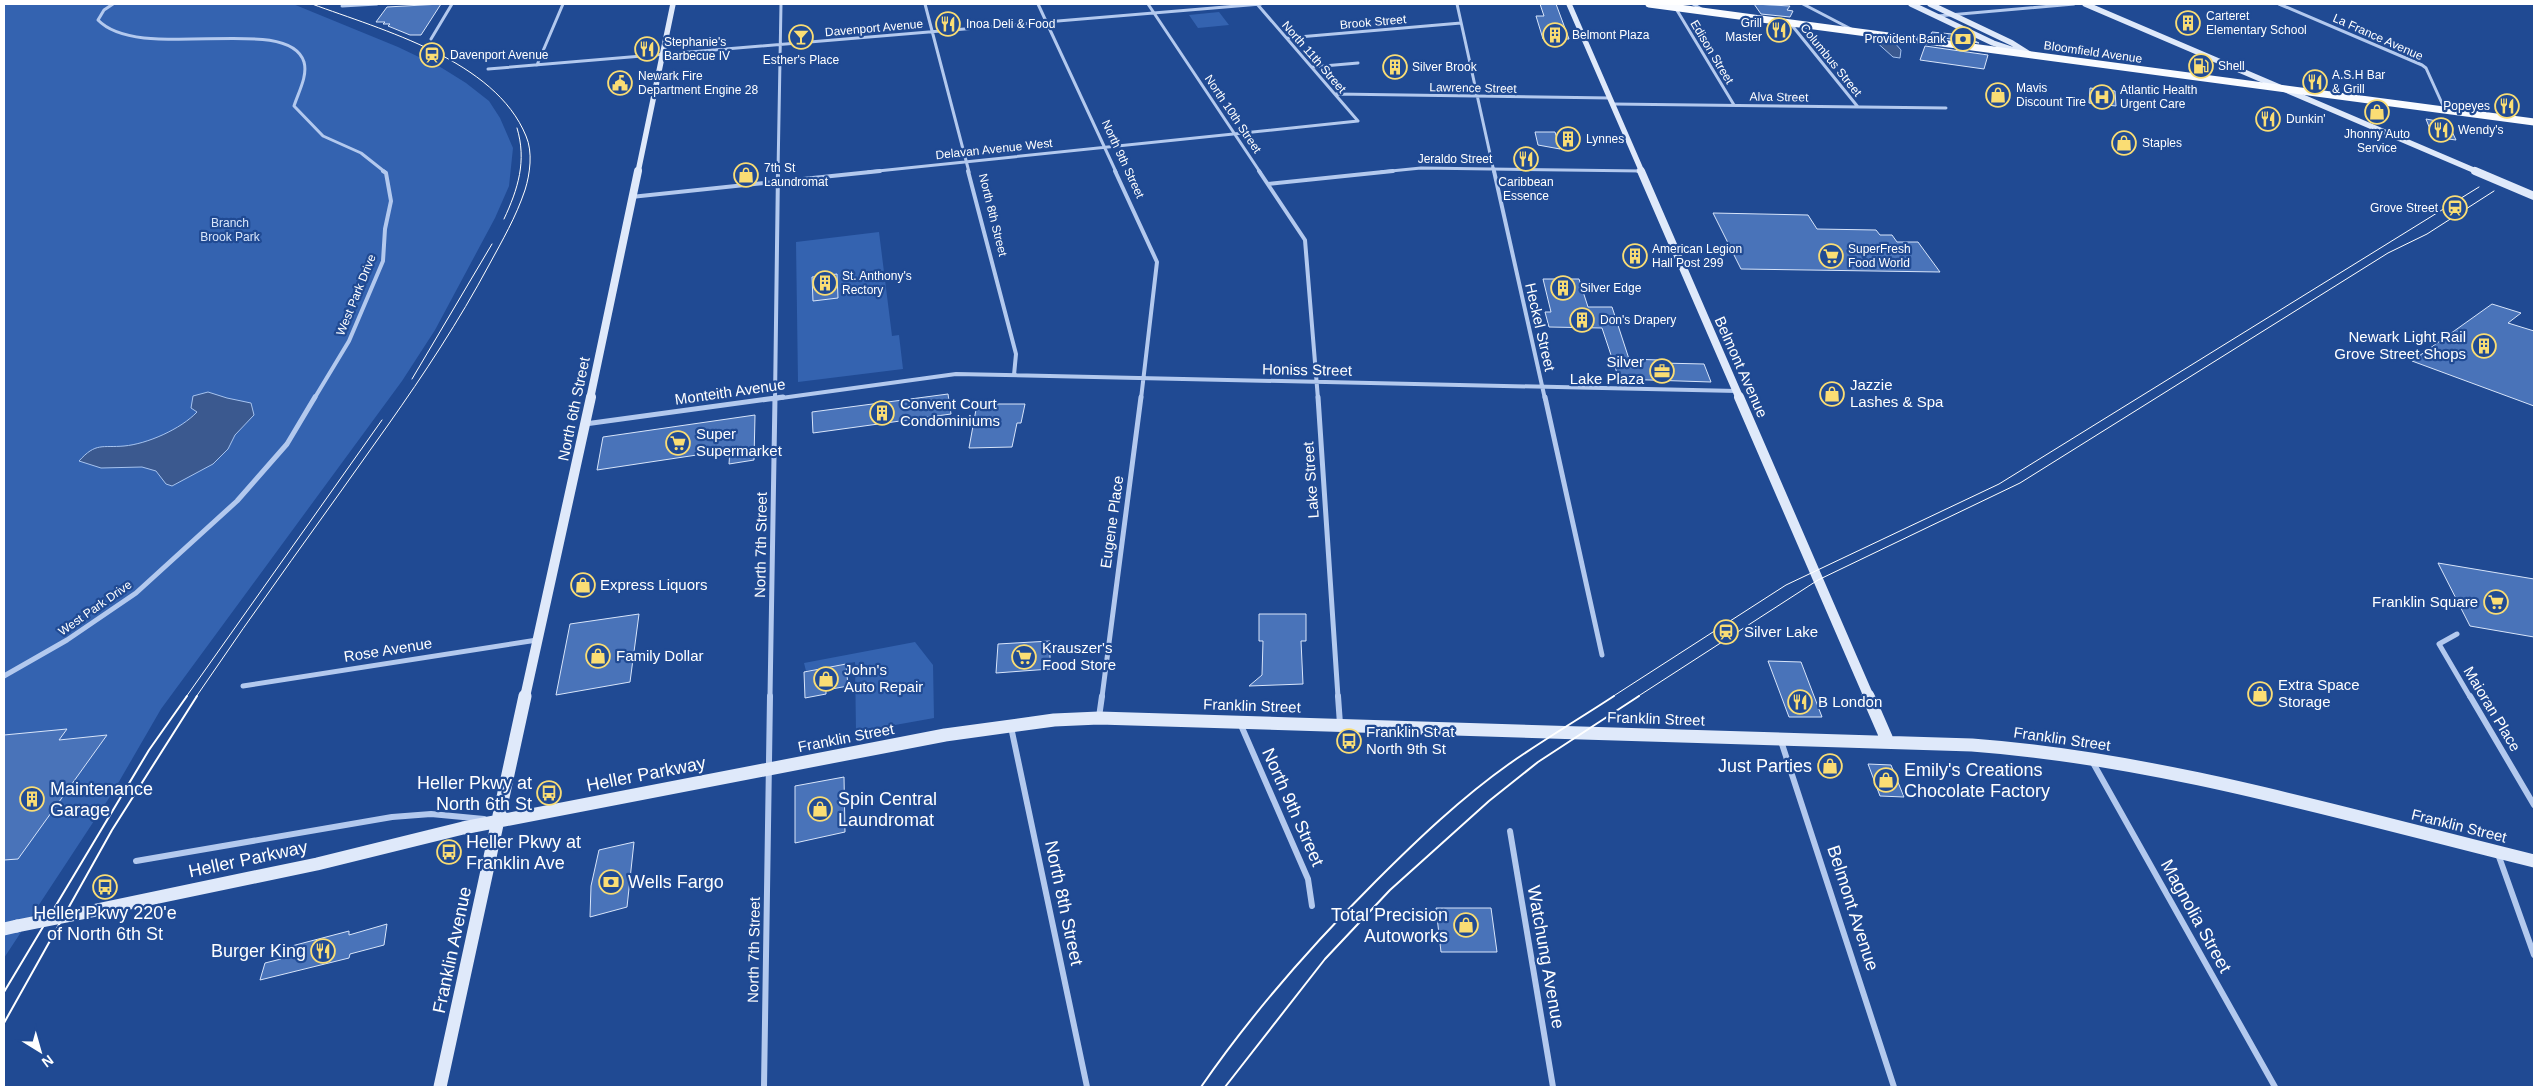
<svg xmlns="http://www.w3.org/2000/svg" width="2538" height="1091" viewBox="0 0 2538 1091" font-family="Helvetica,sans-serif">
<rect width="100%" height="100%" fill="#204a93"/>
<path fill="#3463b0" d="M4,4H293L398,47L442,68L466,83L489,101L500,118L513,148L509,186L495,218L435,330L402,381L161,709L113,792L4,958Z
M1219,12L1229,25L1198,28L1189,15Z
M879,232L892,336L899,335L903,369L798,382L796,242Z
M915,642L933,665L934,718L856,732L855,662L806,671L804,663Z"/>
<path fill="#3b598f" stroke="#a6c3ef" d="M1873,39L1894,42L1901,50L1900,58L1893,57Z
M208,392L227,398L251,403L254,415L235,435L228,449L213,464L172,486L166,484L156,471L142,467L101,468L79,461C96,442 102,448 124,446C147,444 181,429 197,412L191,408L193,396Z"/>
<path fill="#4973b9" stroke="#d8e5fa" d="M441,4L421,35H410L388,26L390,24H383L385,22H376L387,7Z
M1540,4H1556L1569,39H1543L1536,16H1544Z
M1754,4L1790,6L1787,10L1793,11L1790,17L1761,14Z
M1932,32L1962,35L1979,43L1930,36Z
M1925,46L1988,55L1984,69L1920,60Z
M2090,88L2115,91L2116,106L2089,103Z
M2426,119L2448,123L2456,140L2433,137Z
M1535,132H1555L1560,149L1538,145Z
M1713,213L1808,215L1817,229L1876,230L1880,235H1892L1897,242H1918L1940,272L1741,269Z
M837,274L838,298L813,301L812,277Z
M1543,279H1579L1588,307H1612L1629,359L1659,360L1661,363L1704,364L1711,382L1619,379L1602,328L1549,327L1545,312H1551Z
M2492,304L2521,313L2508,323L2534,331V406L2412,361Z
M948,394L951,414L813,433L812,412Z
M977,404H1025L1021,423H1017L1012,447L969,448Z
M755,415L754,460L729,464L730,450L597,470L603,437Z
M2438,563L2534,579V637L2470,626Z
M639,614L630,682L556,695L570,624Z
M1259,614H1306V641H1301L1303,684L1249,686L1262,675L1263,641H1259Z
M1050,641V669L996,673L998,644Z
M1768,661L1801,662L1822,717H1789Z
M846,664L848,686L826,690V694L805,698L804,672Z
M67,729L59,740L107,735L18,859L4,860V735Z
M1868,764L1891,765L1904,797L1880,796Z
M844,777L845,832L795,843V786Z
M634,842L627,907L590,917L591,886L599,850Z
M1436,908H1491L1497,952H1441Z
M387,924L384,945L350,954L349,958L260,980L265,963L281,959L284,948L349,931V935Z"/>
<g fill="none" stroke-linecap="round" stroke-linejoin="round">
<path stroke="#b3c9ee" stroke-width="3" d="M113,4L104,10L98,20C140,64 288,12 304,62C308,76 298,93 294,106L323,136L361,153L385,172
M925,4L969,172
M1038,4L1116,172
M1148,4L1260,172
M1257,4L1358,121
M1457,4L1494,172
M1693,4L1703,10
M1803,4L1851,29
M2279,4L2422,65L2426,68L2445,110
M342,6L377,4
M1675,7L1734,105
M1938,16L2074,4
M1790,23L1858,107
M1287,38L1461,23
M431,39L452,4
M537,65L563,4
M1312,67L1358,63
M488,69L1261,4
M1336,94L1610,98
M1612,104L1946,108
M778,172L781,4
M868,172L1358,121
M1381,172L1421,168L1642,171"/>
<path stroke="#b3c9ee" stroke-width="4" d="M968,171L1016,354L1014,375
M1115,171L1157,262L1141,399
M1259,171L1305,240L1318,399
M1494,171L1545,399
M1638,171H1642
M1268,184L1393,171
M631,197L880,171
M314,399L349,341L383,261L385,229L391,201L386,173L383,171
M774,399L956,374L1737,391
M775,399L778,171"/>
<path stroke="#b3c9ee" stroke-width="5" d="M1318,397L1338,697
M1545,397L1602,655
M585,424L783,397
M2457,634L2439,644L2470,697
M4,676L67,640L136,593L237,501L287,444L315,397
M243,686L537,640
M770,697L775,397
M1102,697L1141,397"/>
<path stroke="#b3c9ee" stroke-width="6" d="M1338,696L1340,724
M2470,696L2534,805
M1099,717L1102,696
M1240,723L1308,879L1312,906
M1011,727L1087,1087
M1781,741L1894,1087
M2092,761L2275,1087
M1510,831L1553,1087
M2498,854L2534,955
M136,861L392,817L431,814L484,819
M764,1087L770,696"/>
<path stroke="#dfe9fa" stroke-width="5.5" d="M1569,4L1642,172
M1911,4L1993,43L2020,52
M1930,4L2012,43L2031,55
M2085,4L2478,172
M638,172L673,4"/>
<path stroke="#dfe9fa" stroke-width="8" d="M1641,171L1740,399
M2475,171L2534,196
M590,399L638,171"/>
<path stroke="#dfe9fa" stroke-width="10" d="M1739,397L1869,697
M525,697L591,397"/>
<path stroke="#dfe9fa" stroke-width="13" d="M1868,696L1888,742
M87,912L317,864L463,828L945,735L1054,720L1099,718L1972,745C2161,759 2350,816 2534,861
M4,929L17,926
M440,1087L525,696"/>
<path stroke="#f9fbff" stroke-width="7" d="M1649,4L2534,122"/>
<path stroke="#fff" stroke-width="1" d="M504,219C518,189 527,161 517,128
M412,379L492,244
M186,697L382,420
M196,697C258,605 324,516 388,425C424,374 459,321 489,265C502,241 516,217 525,190C530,174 533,152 526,136C495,60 382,30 312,4
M1612,697L1786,585L1999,484L2479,187
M1637,697L1818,580L2020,483L2388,253L2427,234L2494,191"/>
<path stroke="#fff" stroke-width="2" d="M4,992L149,750L187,696
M4,1023L112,830L197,696
M1201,1087C1252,1013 1311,946 1375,882C1417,840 1461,798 1509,764C1543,740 1579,719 1614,696
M1225,1087L1325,959L1390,890L1489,801L1538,762L1639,696"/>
<path stroke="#dfe9fa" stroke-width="13" d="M17,926L87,912"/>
</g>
<defs>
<g id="building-ring" transform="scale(1.25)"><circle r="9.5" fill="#204a93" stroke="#fadd74" stroke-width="1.5"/><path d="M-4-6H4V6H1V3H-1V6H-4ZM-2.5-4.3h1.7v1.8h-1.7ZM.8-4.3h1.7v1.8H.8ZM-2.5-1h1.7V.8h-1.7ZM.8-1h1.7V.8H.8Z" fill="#fadd74"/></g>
<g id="restaurant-ring" transform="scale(1.25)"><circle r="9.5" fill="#204a93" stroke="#fadd74" stroke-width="1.5"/><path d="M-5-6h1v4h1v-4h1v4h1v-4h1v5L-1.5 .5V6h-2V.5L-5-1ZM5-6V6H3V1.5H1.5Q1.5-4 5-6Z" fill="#fadd74"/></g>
<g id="bar-ring" transform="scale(1.25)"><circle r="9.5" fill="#204a93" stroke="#fadd74" stroke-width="1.5"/><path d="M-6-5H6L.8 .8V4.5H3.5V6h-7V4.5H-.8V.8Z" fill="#fadd74"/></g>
<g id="bank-ring" transform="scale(1.25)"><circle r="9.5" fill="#204a93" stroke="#fadd74" stroke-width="1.5"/><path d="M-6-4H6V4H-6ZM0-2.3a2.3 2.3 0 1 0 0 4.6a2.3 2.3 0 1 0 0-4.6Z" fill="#fadd74"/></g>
<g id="station-ring" transform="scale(1.25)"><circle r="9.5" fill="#204a93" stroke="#fadd74" stroke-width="1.5"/><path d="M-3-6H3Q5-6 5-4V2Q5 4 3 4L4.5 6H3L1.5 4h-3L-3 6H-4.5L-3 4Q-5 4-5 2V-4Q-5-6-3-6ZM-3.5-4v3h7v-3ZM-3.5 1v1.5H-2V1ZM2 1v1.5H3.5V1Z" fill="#fadd74"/></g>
<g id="fuel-ring" transform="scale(1.25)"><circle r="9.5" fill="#204a93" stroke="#fadd74" stroke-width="1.5"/><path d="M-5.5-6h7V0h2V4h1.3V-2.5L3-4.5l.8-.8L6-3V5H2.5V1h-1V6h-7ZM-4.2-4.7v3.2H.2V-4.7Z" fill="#fadd74"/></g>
<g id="civic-ring" transform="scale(1.25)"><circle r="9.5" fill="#204a93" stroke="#fadd74" stroke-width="1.5"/><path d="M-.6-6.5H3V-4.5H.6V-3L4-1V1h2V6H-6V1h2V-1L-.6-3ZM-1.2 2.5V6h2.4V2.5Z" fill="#fadd74"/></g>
<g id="shop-ring" transform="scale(1.25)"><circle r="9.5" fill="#204a93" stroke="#fadd74" stroke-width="1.5"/><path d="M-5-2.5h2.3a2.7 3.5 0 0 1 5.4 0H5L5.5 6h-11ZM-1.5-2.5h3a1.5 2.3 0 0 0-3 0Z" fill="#fadd74"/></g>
<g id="hospital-ring" transform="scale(1.25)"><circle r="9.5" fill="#204a93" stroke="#fadd74" stroke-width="1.5"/><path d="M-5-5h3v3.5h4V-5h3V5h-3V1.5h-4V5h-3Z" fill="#fadd74"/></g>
<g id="supermarket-ring" transform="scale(1.25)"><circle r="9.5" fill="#204a93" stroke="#fadd74" stroke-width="1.5"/><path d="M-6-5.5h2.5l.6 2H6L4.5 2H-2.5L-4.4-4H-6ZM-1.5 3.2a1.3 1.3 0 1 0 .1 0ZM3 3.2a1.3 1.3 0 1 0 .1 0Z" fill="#fadd74"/></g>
<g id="office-ring" transform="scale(1.25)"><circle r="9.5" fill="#204a93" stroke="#fadd74" stroke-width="1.5"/><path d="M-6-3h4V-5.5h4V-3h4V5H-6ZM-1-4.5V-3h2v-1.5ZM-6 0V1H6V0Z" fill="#fadd74"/></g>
<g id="bus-ring" transform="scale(1.25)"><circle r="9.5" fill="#204a93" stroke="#fadd74" stroke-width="1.5"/><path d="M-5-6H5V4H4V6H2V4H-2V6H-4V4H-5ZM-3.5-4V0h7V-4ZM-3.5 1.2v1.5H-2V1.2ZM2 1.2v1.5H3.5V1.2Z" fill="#fadd74"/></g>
</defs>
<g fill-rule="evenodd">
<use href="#building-ring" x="2188" y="23"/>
<use href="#restaurant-ring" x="948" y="24"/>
<use href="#restaurant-ring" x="1779" y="30"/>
<use href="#building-ring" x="1555" y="35"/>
<use href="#bar-ring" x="801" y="37"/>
<use href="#bank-ring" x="1963" y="39"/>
<use href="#restaurant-ring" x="647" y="49"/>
<use href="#station-ring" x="432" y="55"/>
<use href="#fuel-ring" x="2201" y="66"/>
<use href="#building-ring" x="1395" y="67"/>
<use href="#restaurant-ring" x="2315" y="82"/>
<use href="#civic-ring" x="620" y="83"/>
<use href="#shop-ring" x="1998" y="95"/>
<use href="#hospital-ring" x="2102" y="97"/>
<use href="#restaurant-ring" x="2507" y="106"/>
<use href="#shop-ring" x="2377" y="112"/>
<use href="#restaurant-ring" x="2268" y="119"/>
<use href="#restaurant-ring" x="2441" y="130"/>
<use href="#building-ring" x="1568" y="139"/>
<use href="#shop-ring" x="2124" y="143"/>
<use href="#restaurant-ring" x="1526" y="159"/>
<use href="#shop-ring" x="746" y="175"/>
<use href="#station-ring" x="2455" y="208"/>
<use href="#building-ring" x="1635" y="256"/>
<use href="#supermarket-ring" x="1831" y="256"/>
<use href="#building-ring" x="825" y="283"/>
<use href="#building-ring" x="1563" y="288"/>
<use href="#building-ring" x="1582" y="320"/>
<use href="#building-ring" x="2484" y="346"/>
<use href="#office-ring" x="1662" y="371"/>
<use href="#shop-ring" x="1832" y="394"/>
<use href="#building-ring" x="882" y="413"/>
<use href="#supermarket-ring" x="678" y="443"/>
<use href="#shop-ring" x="583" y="585"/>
<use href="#supermarket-ring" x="2496" y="602"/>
<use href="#station-ring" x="1726" y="632"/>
<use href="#shop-ring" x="598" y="656"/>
<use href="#supermarket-ring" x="1024" y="657"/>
<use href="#shop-ring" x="826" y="679"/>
<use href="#shop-ring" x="2260" y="694"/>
<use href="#restaurant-ring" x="1800" y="702"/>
<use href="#bus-ring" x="1349" y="741"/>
<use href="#shop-ring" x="1830" y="766"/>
<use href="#shop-ring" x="1886" y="780"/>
<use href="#bus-ring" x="549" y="793"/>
<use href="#building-ring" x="32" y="799"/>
<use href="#shop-ring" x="820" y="809"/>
<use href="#bus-ring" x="449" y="852"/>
<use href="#bank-ring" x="611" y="882"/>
<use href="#bus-ring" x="105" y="887"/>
<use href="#shop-ring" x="1466" y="925"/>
<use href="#restaurant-ring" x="323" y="951"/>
</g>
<g text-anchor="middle" stroke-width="4.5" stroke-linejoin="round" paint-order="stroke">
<g font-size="12" fill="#fff" stroke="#204a93" text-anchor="start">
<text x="2206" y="20">Carteret<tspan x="2206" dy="14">Elementary School</tspan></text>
<text x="1762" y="27" text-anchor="end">Grill<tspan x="1762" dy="14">Master</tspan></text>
<text x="966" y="28">Inoa Deli &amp; Food</text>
<text x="1572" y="39">Belmont Plaza</text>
<text x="1946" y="43" text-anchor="end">Provident Bank</text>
<text x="664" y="46">Stephanie's<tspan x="664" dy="14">Barbecue IV</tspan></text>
<text x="450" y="59">Davenport Avenue</text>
<text x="801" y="64" text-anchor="middle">Esther's Place</text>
<text x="2218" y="70">Shell</text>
<text x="1412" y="71">Silver Brook</text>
<text x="2332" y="79">A.S.H Bar<tspan x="2332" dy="14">&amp; Grill</tspan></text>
<text x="638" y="80">Newark Fire<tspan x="638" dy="14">Department Engine 28</tspan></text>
<text x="2016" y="92">Mavis<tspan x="2016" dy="14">Discount Tire</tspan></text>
<text x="2120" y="94">Atlantic Health<tspan x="2120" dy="14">Urgent Care</tspan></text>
<text x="2490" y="110" text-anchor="end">Popeyes</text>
<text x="2286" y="123">Dunkin'</text>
<text x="2458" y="134">Wendy's</text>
<text x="2377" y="138" text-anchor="middle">Jhonny Auto<tspan x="2377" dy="14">Service</tspan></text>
<text x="1586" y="143">Lynnes</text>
<text x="2142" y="147">Staples</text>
<text x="764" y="172">7th St<tspan x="764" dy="14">Laundromat</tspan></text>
<text x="1526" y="186" text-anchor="middle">Caribbean<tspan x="1526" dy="14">Essence</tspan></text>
<text x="2438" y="212" text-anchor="end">Grove Street</text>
<text x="1652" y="253">American Legion<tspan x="1652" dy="14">Hall Post 299</tspan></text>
<text x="1848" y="253">SuperFresh<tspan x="1848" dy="14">Food World</tspan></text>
<text x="842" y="280">St. Anthony's<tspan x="842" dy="14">Rectory</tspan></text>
<text x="1580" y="292">Silver Edge</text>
<text x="1600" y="324">Don's Drapery</text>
</g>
<g font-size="12" fill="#fff" stroke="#204a93">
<text transform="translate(1373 22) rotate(-5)" y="4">Brook Street</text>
<text transform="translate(874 28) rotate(-5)" y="4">Davenport Avenue</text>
<text transform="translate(2378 37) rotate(24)" y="4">La France Avenue</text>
<text transform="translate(1712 52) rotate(59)" y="4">Edison Street</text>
<text transform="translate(2093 52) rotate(8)" y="4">Bloomfield Avenue</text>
<text transform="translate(1314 57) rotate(49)" y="4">North 11th Street</text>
<text transform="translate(1831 60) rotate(51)" y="4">Columbus Street</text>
<text transform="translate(1473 88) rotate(1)" y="4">Lawrence Street</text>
<text transform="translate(1779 97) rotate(1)" y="4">Alva Street</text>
<text transform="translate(1233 114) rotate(56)" y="4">North 10th Street</text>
<text transform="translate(994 149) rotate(-6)" y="4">Delavan Avenue West</text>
<text transform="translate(1123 159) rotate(65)" y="4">North 9th Street</text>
<text x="1455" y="163">Jeraldo Street</text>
<text transform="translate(993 215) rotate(76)" y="4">North 8th Street</text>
<text transform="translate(356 295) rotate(-68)" y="4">West Park Drive</text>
<text transform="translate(95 608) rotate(-35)" y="4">West Park Drive</text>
</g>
<g font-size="12" fill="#d8e5fa" stroke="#204a93">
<text x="230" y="227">Branch<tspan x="230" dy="14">Brook Park</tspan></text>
</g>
<g font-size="15" fill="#fff" stroke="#204a93">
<text transform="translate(1540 327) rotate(77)" y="5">Heckel Street</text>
<text transform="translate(1741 367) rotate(66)" y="5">Belmont Avenue</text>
<text transform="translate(1307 370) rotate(1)" y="5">Honiss Street</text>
<text transform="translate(730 392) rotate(-8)" y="5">Monteith Avenue</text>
<text transform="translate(574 409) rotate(-78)" y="5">North 6th Street</text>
<text transform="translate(1311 480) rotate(-94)" y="5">Lake Street</text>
<text transform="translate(1112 522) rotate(-82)" y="5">Eugene Place</text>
<text transform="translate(761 545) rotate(-89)" y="5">North 7th Street</text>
<text transform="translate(388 650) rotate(-9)" y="5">Rose Avenue</text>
<text transform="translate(1252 706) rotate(2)" y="5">Franklin Street</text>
<text transform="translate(2492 709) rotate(59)" y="5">Maioran Place</text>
<text transform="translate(1656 719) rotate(2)" y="5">Franklin Street</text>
<text transform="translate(846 738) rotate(-11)" y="5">Franklin Street</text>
<text transform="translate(2062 739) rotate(8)" y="5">Franklin Street</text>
<text transform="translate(2459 826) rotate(14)" y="5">Franklin Street</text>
<text transform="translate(754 950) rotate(-89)" y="5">North 7th Street</text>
</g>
<g font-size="15" fill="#fff" stroke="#204a93" text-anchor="start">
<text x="2466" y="342" text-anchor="end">Newark Light Rail<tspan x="2466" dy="17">Grove Street Shops</tspan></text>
<text x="1644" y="367" text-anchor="end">Silver<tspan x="1644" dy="17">Lake Plaza</tspan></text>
<text x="1850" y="390">Jazzie<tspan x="1850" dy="17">Lashes &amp; Spa</tspan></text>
<text x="900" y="409">Convent Court<tspan x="900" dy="17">Condominiums</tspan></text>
<text x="696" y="439">Super<tspan x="696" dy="17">Supermarket</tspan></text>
<text x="600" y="590">Express Liquors</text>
<text x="2478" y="607" text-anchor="end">Franklin Square</text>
<text x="1744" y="637">Silver Lake</text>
<text x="1042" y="653">Krauszer's<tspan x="1042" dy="17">Food Store</tspan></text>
<text x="616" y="661">Family Dollar</text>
<text x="844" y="675">John's<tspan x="844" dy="17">Auto Repair</tspan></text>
<text x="2278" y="690">Extra Space<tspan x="2278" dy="17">Storage</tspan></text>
<text x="1818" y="707">B London</text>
<text x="1366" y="737">Franklin St at<tspan x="1366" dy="17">North 9th St</tspan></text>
</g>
<g font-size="18" fill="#fff" stroke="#204a93" text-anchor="start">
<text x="1812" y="772" text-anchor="end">Just Parties</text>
<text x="1904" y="776">Emily's Creations<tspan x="1904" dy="21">Chocolate Factory</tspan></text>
<text x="532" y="789" text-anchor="end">Heller Pkwy at<tspan x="532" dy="21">North 6th St</tspan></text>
<text x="50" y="795">Maintenance<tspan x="50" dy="21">Garage</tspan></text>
<text x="838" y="805">Spin Central<tspan x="838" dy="21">Laundromat</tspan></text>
<text x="466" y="848">Heller Pkwy at<tspan x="466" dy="21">Franklin Ave</tspan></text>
<text x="628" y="888">Wells Fargo</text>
<text x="105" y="919" text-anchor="middle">Heller Pkwy 220'e<tspan x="105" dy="21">of North 6th St</tspan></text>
<text x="1448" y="921" text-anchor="end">Total Precision<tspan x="1448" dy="21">Autoworks</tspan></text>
<text x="306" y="957" text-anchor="end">Burger King</text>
</g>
<g font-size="18" fill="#fff" stroke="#204a93">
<text transform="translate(646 774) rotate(-11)" y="6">Heller Parkway</text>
<text transform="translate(1293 807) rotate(66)" y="6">North 9th Street</text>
<text transform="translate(248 859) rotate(-12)" y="6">Heller Parkway</text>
<text transform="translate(1064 903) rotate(78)" y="6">North 8th Street</text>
<text transform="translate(1853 908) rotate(72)" y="6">Belmont Avenue</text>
<text transform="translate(2196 916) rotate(61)" y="6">Magnolia Street</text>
<text transform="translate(452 950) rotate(-78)" y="6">Franklin Avenue</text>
<text transform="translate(1546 957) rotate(80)" y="6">Watchung Avenue</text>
</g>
</g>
<rect width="2538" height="1091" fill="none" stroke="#ffffff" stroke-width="10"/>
<g transform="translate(40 1051) rotate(143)" stroke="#204a93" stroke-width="4" paint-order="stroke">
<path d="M0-4L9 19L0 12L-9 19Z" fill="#ffffff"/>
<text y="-8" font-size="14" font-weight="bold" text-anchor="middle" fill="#ffffff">N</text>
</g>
</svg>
